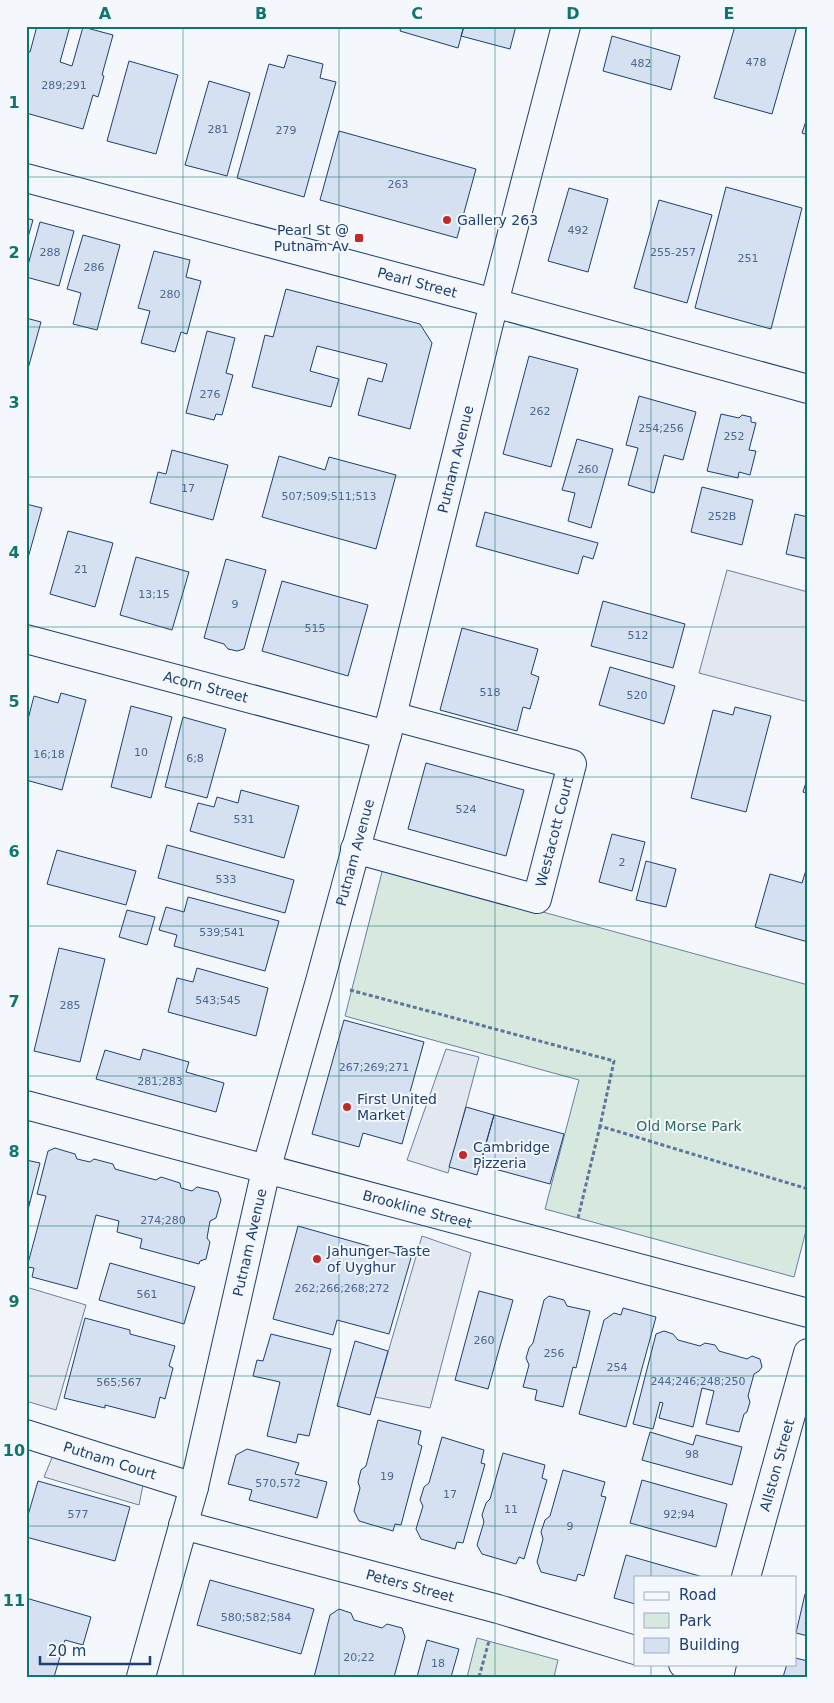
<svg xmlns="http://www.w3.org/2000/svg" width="834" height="1703" viewBox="0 0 834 1703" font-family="'DejaVu Sans',sans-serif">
<rect width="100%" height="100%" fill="#f4f7fb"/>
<path fill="#d7e8df" stroke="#687fa3" d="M383,868L808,985V1223L794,1277L545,1209L579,1080L345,1016Z
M477,1638L558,1660L554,1677H467Z"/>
<path fill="#e3e8f0" stroke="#687fa3" d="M727,570L808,592V702L699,673Z
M446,1049L479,1057L448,1173L407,1160Z
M422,1236L471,1253L430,1408L375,1397Z
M26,1287L86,1305L56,1410L26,1401Z
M59,1441L147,1465L139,1505L44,1477Z"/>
<path fill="#d5e0f0" stroke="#1d3f73" d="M37,26H70L60,62L72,66L83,27L113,35L102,75L104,76L98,97L93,95L83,129L26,113V51L30,52Z
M401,26H464L458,48L400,31Z
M464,26H516L510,49L461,36Z
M735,26H797L772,114L714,98Z
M612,36L680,56L671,90L603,71Z
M288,55L323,64L320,78L336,82L304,197L237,178L269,64L284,68Z
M129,61L178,75L156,154L107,141Z
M209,81L250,93L227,176L185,165Z
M808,115V135L802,133Z
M339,131L476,169L457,238L320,200Z
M726,187L802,208L771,329L695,308Z
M569,188L608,199L588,272L548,261Z
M659,200L712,215L687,303L634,288Z
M26,218L33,220L26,244Z
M40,222L74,231L59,286L26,277V272Z
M83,235L120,245L97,330L73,324L81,293L67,289Z
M154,251L190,260L186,277L201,281L187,334L181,332L175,352L141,343L150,311L138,308Z
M286,289L420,324L432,343L410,429L358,415L368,378L382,382L387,364L317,346L310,371L339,379L331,407L252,387L265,335L273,337Z
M26,318L41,322L26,376Z
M207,331L235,338L226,373L233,375L222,415L216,414L214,420L186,413Z
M529,356L578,369L551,467L503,454Z
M639,396L696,412L683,460L664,455L654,493L628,485L638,448L626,445Z
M721,414L739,418L742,415L751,417V422L756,423L749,450L756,451L750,475L739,472L738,478L707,471Z
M577,439L613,449L591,528L568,521L575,493L562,490Z
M172,450L228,465L213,520L150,503L158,472L166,474Z
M279,456L325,470L329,457L396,475L376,549L262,517Z
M702,487L753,500L742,545L691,532Z
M26,504L42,508L26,565Z
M485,512L598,543L593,559L583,556L578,574L476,546Z
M795,514L808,517V559L786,554Z
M68,531L113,543L95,607L50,594Z
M136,557L189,572L172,630L120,615Z
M226,559L266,570L244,649L237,651L228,649L224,644L204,638Z
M282,581L368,605L348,676L262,651Z
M603,601L685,624L673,668L591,646Z
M462,628L538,649L531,674L539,677L530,709L523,707L517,731L440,710Z
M610,667L675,686L664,724L599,705Z
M61,693L86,700L62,790L26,780V727L34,696L58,703Z
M131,706L172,717L151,798L111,787Z
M735,707L771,716L746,812L691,798L713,710L733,715Z
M183,717L226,729L207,798L165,787Z
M426,763L524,790L506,856L408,829Z
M808,776V794L803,792Z
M241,790L299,806L284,858L190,831L198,803L214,807L217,797L238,803Z
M612,834L645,842L632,891L599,882Z
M167,845L294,880L285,913L158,878Z
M57,850L136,871L126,905L47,884Z
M646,861L676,869L666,907L636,900Z
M806,870H808V942L755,927L770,874L802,883Z
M188,897L279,921L265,971L174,946L177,935L159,930L166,907L184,912Z
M127,910L155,917L147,945L119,937Z
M59,948L105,959L80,1062L34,1051Z
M197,968L268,988L256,1036L168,1012L177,978L193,982Z
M344,1020L424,1042L410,1092L416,1094L402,1144L363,1133L359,1147L312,1134Z
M143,1049L189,1062L186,1072L224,1083L216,1112L96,1079L105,1050L140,1060Z
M466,1107L494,1115L477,1175L449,1167Z
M494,1115L564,1134L550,1184L480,1165Z
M55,1148L75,1154L77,1159L90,1162L94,1159L113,1164L115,1169L156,1180L161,1177L180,1183L181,1188L192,1191L197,1187L218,1192L221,1200L216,1218L210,1221L207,1238L210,1242L206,1259L200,1261L199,1264L140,1248L142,1239L117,1232L119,1221L96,1215L77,1289L32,1277L34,1268L27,1267L46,1196L37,1194L48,1151Z
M26,1160L40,1163L30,1202L26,1201Z
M26,1201L30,1202L26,1218Z
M298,1226L411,1258L389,1334L337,1320L333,1335L273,1319Z
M110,1263L195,1287L184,1324L99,1300Z
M479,1291L513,1300L488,1389L455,1380Z
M549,1296L564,1300L567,1306L590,1311L576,1368L573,1367L563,1407L535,1400L537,1390L523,1387L529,1365L526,1358L529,1348L533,1343L544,1300Z
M623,1308L656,1317L626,1427L579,1414L604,1320L614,1313L621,1315Z
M85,1318L130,1330V1334L175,1346L169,1366L173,1368L165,1399L160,1397L155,1418L105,1405V1408L64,1398Z
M664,1331L673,1334L678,1340L700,1346L705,1343L715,1345L719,1351L747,1359L752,1356L760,1359L762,1367L759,1371L754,1374L748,1396L750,1402L747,1412L744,1414L739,1432L706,1424L714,1391L702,1388L693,1427L659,1418L663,1403L660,1402L653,1429L633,1424L656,1334Z
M271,1334L331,1349L309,1436L298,1434L296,1443L267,1436L280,1382L253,1376L257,1360L263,1361Z
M355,1341L388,1351L370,1415L337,1406Z
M378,1420L421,1431L418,1444L422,1446L401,1525L395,1524L393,1531L359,1521L354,1511L360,1488L358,1482L361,1470L366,1466Z
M650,1432L693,1445L696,1435L742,1447L732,1485L642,1460Z
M442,1437L484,1450L481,1463L485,1464L463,1543L457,1542L455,1549L421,1539L416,1529L423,1506L420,1500L424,1487L429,1483Z
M247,1449L299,1463L295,1474L327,1482L317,1518L249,1500L252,1490L228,1484L236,1455Z
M503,1453L545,1465L542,1478L547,1480L524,1559L519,1557L516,1564L482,1554L477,1545L484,1522L482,1515L486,1503L490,1499Z
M563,1470L605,1482L601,1496L606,1497L584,1576L578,1574L576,1581L541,1572L537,1562L543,1539L541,1532L545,1520L550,1516Z
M642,1480L727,1504L716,1547L630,1523Z
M38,1481L130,1507L115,1561L26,1537V1522Z
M626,1555L703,1577H635V1604L614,1598Z
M210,1580L314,1609L301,1654L197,1625Z
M805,1594L808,1595V1636L796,1633Z
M26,1598L91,1617L83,1645L65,1640L54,1677H26Z
M339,1609L351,1613L354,1620L382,1628L387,1624L402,1628L405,1637L394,1677H314L330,1615Z
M427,1640L459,1649L451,1677H417Z
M795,1658L808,1661V1677H783L787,1664H795Z"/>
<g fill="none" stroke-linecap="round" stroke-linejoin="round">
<g stroke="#1d3f73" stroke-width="30">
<g id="minor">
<path id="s1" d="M26,639L387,735"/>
<path id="s2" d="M355,849L537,899L572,764L392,716"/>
<path id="s3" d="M26,1434L194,1487"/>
<path id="s4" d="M183,1525L498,1609L635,1650"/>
<path d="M683,1664L719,1676"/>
</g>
</g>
<g stroke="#1d3f73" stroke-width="30">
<g id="tertiary">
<path id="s5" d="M26,178L494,303L808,389"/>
<path id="s6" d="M746,1577L808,1353"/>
<path d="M719,1677L722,1664"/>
</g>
</g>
<g stroke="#1d3f73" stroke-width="30">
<g id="secondary">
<path id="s7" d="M141,1677L194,1487L266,1170L320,981L392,716L494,303L566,26"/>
</g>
</g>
<g stroke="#1d3f73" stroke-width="30">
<g id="primary">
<path id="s8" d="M26,1105L808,1313"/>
</g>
</g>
<path stroke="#5e769c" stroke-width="3" stroke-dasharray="4 2.5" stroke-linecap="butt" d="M350,990L614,1061L600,1126L808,1189
M578,1218L600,1126
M479,1677L489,1641"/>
<use href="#minor" stroke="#f4f7fb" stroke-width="28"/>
<use href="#tertiary" stroke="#f4f7fb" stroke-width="28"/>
<use href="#secondary" stroke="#f4f7fb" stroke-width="28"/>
<use href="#primary" stroke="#f4f7fb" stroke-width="28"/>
</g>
<path fill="none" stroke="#0f766e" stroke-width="1" stroke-opacity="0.55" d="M183,26V1677M339,26V1677M495,26V1677M651,26V1577M26,177H808M26,327H808M26,477H808M26,627H808M26,777H808M26,926H808M26,1076H808M26,1226H808M26,1376H808M26,1526H808M651,1664V1677"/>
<g fill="#c62828" stroke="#f4f7fb" stroke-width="2">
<circle cx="447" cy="220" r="5"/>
<rect x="354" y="233" width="10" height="10" rx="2.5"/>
<circle cx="347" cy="1107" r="5"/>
<circle cx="463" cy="1155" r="5"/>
<circle cx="317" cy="1259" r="5"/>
</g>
<g text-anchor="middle" stroke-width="4" stroke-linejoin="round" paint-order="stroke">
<g font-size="11" fill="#4b6792">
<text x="756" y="66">478</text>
<text x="641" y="67">482</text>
<text x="64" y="89">289;291</text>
<text x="218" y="133">281</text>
<text x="286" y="134">279</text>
<text x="398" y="188">263</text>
<text x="578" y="234">492</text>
<text x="50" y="256">288</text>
<text x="673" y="256">255-257</text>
<text x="748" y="262">251</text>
<text x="94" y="271">286</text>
<text x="170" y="298">280</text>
<text x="210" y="398">276</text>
<text x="540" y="415">262</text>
<text x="661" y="432">254;256</text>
<text x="734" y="440">252</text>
<text x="588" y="473">260</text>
<text x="188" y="492">17</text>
<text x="329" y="500">507;509;511;513</text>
<text x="722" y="520">252B</text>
<text x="81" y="573">21</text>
<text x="154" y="598">13;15</text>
<text x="235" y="608">9</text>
<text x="315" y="632">515</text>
<text x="638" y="639">512</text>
<text x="490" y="696">518</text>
<text x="637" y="699">520</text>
<text x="141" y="756">10</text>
<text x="49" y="758">16;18</text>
<text x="195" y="762">6;8</text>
<text x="466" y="813">524</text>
<text x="244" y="823">531</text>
<text x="622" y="866">2</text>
<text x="226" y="883">533</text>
<text x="222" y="936">539;541</text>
<text x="218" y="1004">543;545</text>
<text x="70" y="1009">285</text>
<text x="374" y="1071">267;269;271</text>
<text x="160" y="1085">281;283</text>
<text x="163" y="1224">274;280</text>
<text x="342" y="1292">262;266;268;272</text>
<text x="147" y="1298">561</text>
<text x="484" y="1344">260</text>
<text x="554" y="1357">256</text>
<text x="617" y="1371">254</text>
<text x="698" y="1385">244;246;248;250</text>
<text x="119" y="1386">565;567</text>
<text x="692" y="1458">98</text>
<text x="387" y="1480">19</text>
<text x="278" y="1487">570,572</text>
<text x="450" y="1498">17</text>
<text x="511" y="1513">11</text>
<text x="78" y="1518">577</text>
<text x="679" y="1518">92;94</text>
<text x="570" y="1530">9</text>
<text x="256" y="1621">580;582;584</text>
<text x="359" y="1661">20;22</text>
<text x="438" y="1667">18</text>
</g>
<g font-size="14" fill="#1d3f73" stroke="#f4f7fb" text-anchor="start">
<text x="457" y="225">Gallery 263</text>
<text x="349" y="235" text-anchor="end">Pearl St @<tspan x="349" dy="16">Putnam Av</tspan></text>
<text x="357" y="1104">First United<tspan x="357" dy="16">Market</tspan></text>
<text x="473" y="1152">Cambridge<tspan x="473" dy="16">Pizzeria</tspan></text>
<text x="327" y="1256">Jahunger Taste<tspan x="327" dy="16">of Uyghur</tspan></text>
</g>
<g font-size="14" fill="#1d3f73" stroke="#f4f7fb">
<text dy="5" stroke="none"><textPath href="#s5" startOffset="405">Pearl Street</textPath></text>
<text dy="5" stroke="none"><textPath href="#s7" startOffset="1258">Putnam Avenue</textPath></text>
<text dy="5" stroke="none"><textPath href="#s1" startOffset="186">Acorn Street</textPath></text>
<text dy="5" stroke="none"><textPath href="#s2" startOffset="258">Westacott Court</textPath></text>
<text dy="5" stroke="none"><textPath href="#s7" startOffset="852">Putnam Avenue</textPath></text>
<text dy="5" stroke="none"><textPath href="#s8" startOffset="405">Brookline Street</textPath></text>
<text dy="5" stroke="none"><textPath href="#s7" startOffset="448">Putnam Avenue</textPath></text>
<text dy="5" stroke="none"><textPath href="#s3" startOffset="88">Putnam Court</textPath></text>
<text dy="5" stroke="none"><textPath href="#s6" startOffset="116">Allston Street</textPath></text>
<text dy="5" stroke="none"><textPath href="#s4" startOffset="235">Peters Street</textPath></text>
</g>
<g font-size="14" fill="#2c6c60" stroke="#f4f7fb">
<text x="689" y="1131">Old Morse Park</text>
</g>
</g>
<rect width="834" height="1703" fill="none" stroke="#f4f7fb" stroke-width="55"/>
<rect x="634" y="1576" width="162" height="90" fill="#f4f7fb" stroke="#9eadc5"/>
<rect x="644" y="1592" width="25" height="8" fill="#f4f7fb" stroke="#9eadc5"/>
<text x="679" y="1600" font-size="15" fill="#1d3f73">Road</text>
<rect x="644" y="1613" width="25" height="15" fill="#d7e8df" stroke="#9eadc5"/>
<text x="679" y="1626" font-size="15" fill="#1d3f73">Park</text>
<rect x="644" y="1638" width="25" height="15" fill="#d5e0f0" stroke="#9eadc5"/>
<text x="679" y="1650" font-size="15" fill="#1d3f73">Building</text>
<path d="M40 1656v8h110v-8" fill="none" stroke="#1d3f73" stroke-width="2.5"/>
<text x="48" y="1656" font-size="15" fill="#1d3f73" stroke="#f4f7fb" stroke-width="4" paint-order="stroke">20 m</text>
<rect x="28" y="28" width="778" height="1648" fill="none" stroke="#0f766e" stroke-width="2"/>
<g font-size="16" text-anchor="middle" font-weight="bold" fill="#0f766e">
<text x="105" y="19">A</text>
<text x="261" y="19">B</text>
<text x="417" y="19">C</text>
<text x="573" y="19">D</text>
<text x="729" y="19">E</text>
<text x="14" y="108">1</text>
<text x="14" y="258">2</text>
<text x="14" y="408">3</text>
<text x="14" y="558">4</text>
<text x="14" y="707">5</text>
<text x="14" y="857">6</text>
<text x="14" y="1007">7</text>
<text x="14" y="1157">8</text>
<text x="14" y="1307">9</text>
<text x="14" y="1456">10</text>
<text x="14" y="1606">11</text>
</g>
</svg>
